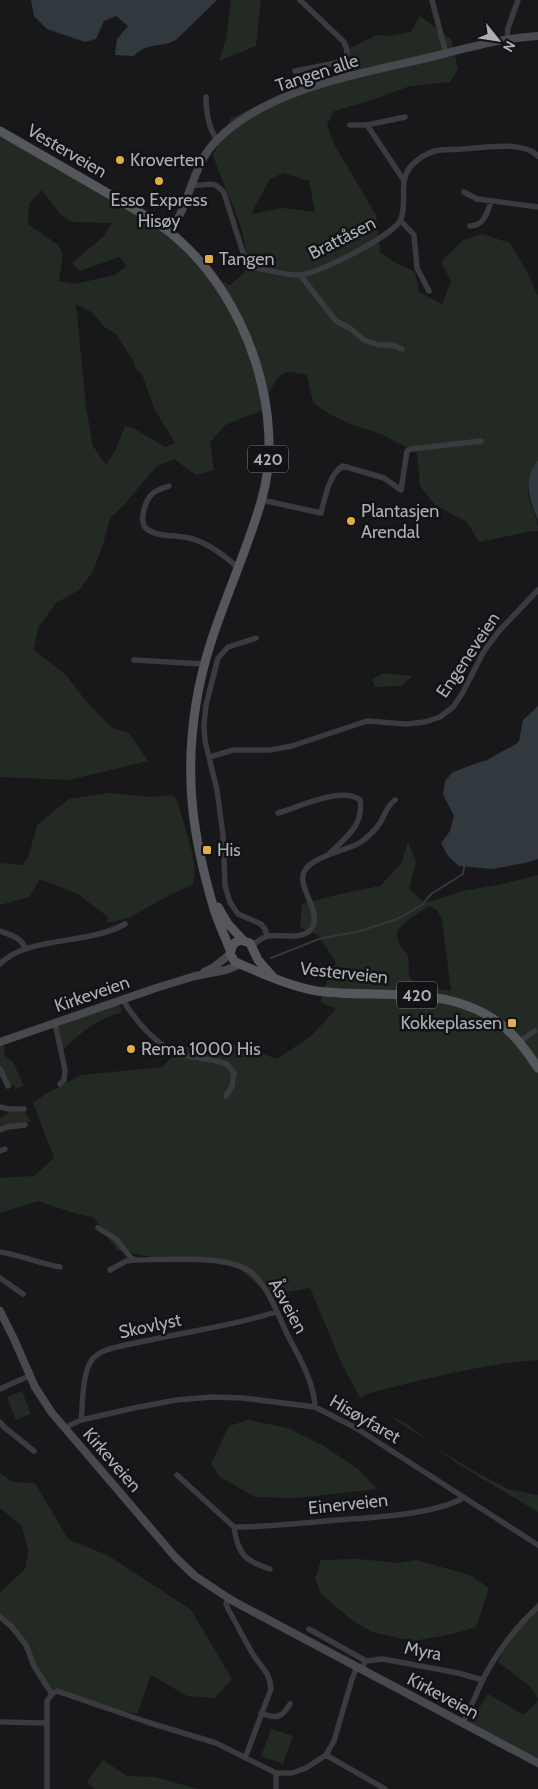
<svg xmlns="http://www.w3.org/2000/svg" width="538" height="1789" viewBox="0 0 538 1789" font-family="Cabin,sans-serif">
<rect width="100%" height="100%" fill="#18181a"/>
<path fill="#232a23" fill-rule="evenodd" d="M231,0H261L256,46L219,61L226,39Z
M420,16L451,39L458,69L450,82L410,86L372,100L334,111L327,125L335,146L376,215L380,252L394,262L415,272L419,292L442,304L451,281L441,262L463,240L482,234L510,243L526,270L538,296V460C530,469 527,485 529,497C531,509 538,518 538,531H532L479,542L467,522L435,505L420,486L417,453L381,434L350,424L331,415L313,403L307,375C301,374 293,372 287,372C275,374 266,400 263,410L225,425L210,443L214,470L196,475L174,459L156,467L123,506L110,518L102,548L92,573L79,590L56,603L38,628L34,650L66,675L85,700L112,728L129,733L148,761L69,780L0,777V130L188,247L214,278L230,285L244,273C245,266 247,257 246,250C241,216 223,187 213,155L231,118L294,89L347,76L344,51L377,35L388,36L411,32ZM283,173L309,181L315,212L283,208L251,214L270,179ZM42,190L60,214L72,222L112,223L103,237L72,263L80,271L119,257L127,266L115,275L75,284L59,281L63,254L58,245L28,224L29,204ZM76,304L93,313L103,326L116,334L134,362L135,368L142,374L154,408L175,443L165,447L133,428L125,426L115,451L106,465L93,446L86,407Z
M383,673L412,676L402,686L375,687L372,680Z
M109,793L150,797L172,795L177,800C183,823 199,861 193,884L164,898L129,918L107,923L108,917L78,894L40,879L29,897L0,905V863L23,865L29,855L37,825L69,799Z
M408,842L416,861L409,889L425,903L463,891L502,884L538,875V1360C480,1364 422,1380 366,1394L360,1398L341,1362L310,1288L269,1295L237,1267L197,1260L156,1258L117,1250L93,1217L77,1214L38,1201L0,1213V1178L34,1176L54,1158L33,1103L47,1093L82,1075L163,1067L179,1048L198,1044L239,1045L277,1059L311,1036L336,1009L321,1002L322,993L336,962L318,935L300,927L302,904L340,894L380,886L401,864ZM430,906L437,910L442,919L451,991C438,989 415,989 409,975C407,969 410,962 408,956C406,951 406,954 403,950C400,947 398,940 397,936C395,926 422,910 430,906Z
M117,1005L122,1008L120,1013C96,1019 79,1034 62,1051L56,1027Z
M4,1045L5,1056L13,1062L24,1086L15,1089V1086L9,1085L0,1067V1046Z
M10,1112H25L31,1122L0,1127V1118Z
M22,1391L31,1414L16,1420L7,1397Z
M385,1413L407,1424L437,1448L472,1470L508,1489L538,1495V1512L461,1466L429,1442Z
M248,1420L288,1428L324,1446L358,1469L377,1489L296,1498L255,1497L220,1477L211,1464L229,1426Z
M0,1473L13,1482L35,1483L68,1539L109,1556L191,1610L232,1679L215,1698L187,1696L151,1675L137,1714L105,1707L42,1686L40,1674L10,1625L0,1620V1593L25,1569L28,1551L22,1526L0,1508Z
M358,1559L399,1563L416,1560L470,1575L489,1588L476,1627L453,1634L413,1641L372,1632L353,1621L321,1594L315,1579L321,1560Z
M538,1602V1699L531,1687L498,1662L512,1630Z
M488,1694L524,1715L538,1700V1763L469,1724Z
M271,1729L293,1736L283,1764L261,1756Z
M103,1760L127,1776L155,1777L198,1789H94L87,1782Z"/>
<path fill="#31393f" d="M31,0H217L176,40C161,48 147,42 134,56L115,55L117,39L128,26L116,16L104,21L96,39L85,42L47,29L34,16Z
M538,460V521C530,501 522,479 538,460Z
M538,706V859L525,863L492,869L459,866L448,856L441,843L450,831L454,816L443,794L445,781L453,772L480,762L485,761L516,744L519,741L523,720Z"/>
<g fill="none" stroke-linecap="round" stroke-linejoin="round">
<path stroke="#31393f" stroke-width="2" d="M271,958L319,939L360,931L397,919L422,905L431,894L463,874L464,867"/>
<path stroke="#3a3a3f" stroke-width="5.5" d="M300,0L344,42L347,50L346,61
M432,0L446,54
M507,39L508,28L518,0
M295,71L346,61L349,77
M206,97C206,111 208,127 217,140
M350,125H367L405,117
M367,125L403,179
M191,185C206,187 213,178 224,193L246,262L252,267C264,269 288,276 300,275C318,274 395,235 401,219C408,199 397,181 412,165C418,159 427,153 435,151C443,149 453,150 461,149C481,148 523,140 538,156
M464,192L477,199L538,207
M401,221L414,235L417,268L429,291
M470,226C484,226 487,213 491,202
M300,275L336,321L351,329L364,340L379,345H391L402,349
M169,486C163,488 156,490 152,494C145,501 138,523 147,529C157,537 176,535 189,538C207,542 224,555 238,568
M401,490L407,451L411,449L481,441
M262,500L321,513C325,498 329,474 343,466L384,478L401,490
M256,638L228,647L218,658L206,705L204,725L205,741L217,790L223,835L225,886L230,902L238,914L261,924L265,929L267,936
M134,660L204,664
M210,757L233,750H270L292,746L367,721L406,724L425,722L440,717L453,707L462,694L484,651L499,631L538,590
M278,813C299,807 342,786 360,800C364,826 346,837 329,854
M0,931C10,935 21,937 25,948
M252,946C257,942 262,937 268,936C282,934 303,941 312,928C322,912 297,887 304,872C311,856 347,851 361,842C367,838 376,829 380,823C385,815 387,805 395,800
M0,964C26,936 89,945 125,924
M123,1000C134,1019 156,1045 177,1053C192,1059 214,1058 226,1064C229,1066 232,1070 234,1073L232,1086L226,1096
M55,1023L65,1070L64,1080L60,1084
M519,1042L535,1031
M0,1069L8,1086
M0,1107L9,1109H24
M0,1130L7,1127L25,1125
M0,1151L5,1149
M98,1228L116,1239L131,1258L135,1260
M0,1252C21,1255 40,1264 60,1267
M110,1270L126,1261L135,1260C164,1260 229,1254 252,1273C269,1288 278,1315 288,1336C299,1357 314,1382 315,1407
M0,1278L23,1294
M0,1389L29,1376
M81,1420C83,1404 82,1377 90,1363C92,1358 99,1353 104,1351C116,1346 132,1344 145,1341C189,1331 233,1326 276,1312
M0,1422L4,1427L34,1451
M64,1428L81,1420L134,1408L176,1400L212,1397L243,1398L315,1407L356,1428L538,1545
M177,1475L234,1527C269,1527 303,1523 338,1520C374,1517 433,1515 463,1498
M234,1527C238,1556 245,1560 270,1569
M229,1599L226,1603L228,1609C236,1623 243,1637 251,1651C259,1666 270,1671 271,1689L245,1758
M0,1617L11,1626L26,1645L34,1666L52,1694
M309,1629L366,1661
M361,1669L366,1661L382,1659L394,1661L458,1673L483,1680
M52,1694L57,1691L147,1722L216,1743L276,1773H292L306,1768L326,1755L334,1741L352,1679L357,1667
M261,1713C276,1719 282,1718 290,1704
M0,1722L46,1723
M463,1723C470,1709 476,1695 482,1681C495,1655 517,1625 538,1607
M326,1755L385,1789
M47,1789V1701L52,1694
M276,1789V1773"/>
<path stroke="#48494e" stroke-width="8" d="M170,232C191,203 191,165 218,139C270,88 358,74 427,58C464,49 500,38 538,36
M204,972L214,967L230,954
M0,1042L156,988L195,976L226,970L241,964
M0,1311L14,1339L35,1387L52,1413L176,1558L195,1576L233,1601L538,1763"/>
<path stroke="#56575d" stroke-width="9" d="M0,131C36,152 72,173 109,194C133,209 160,222 181,242C247,301 287,416 261,502C241,571 207,632 196,704C184,779 193,838 214,909C218,923 225,936 230,950
M218,907L228,924L243,940
M273,977L258,960L250,943L240,940L233,944L230,954L235,962C261,973 289,986 317,991C377,999 442,984 495,1020C513,1032 526,1050 538,1068"/>
</g>
<g fill="#e0af4a" stroke="#131315" stroke-width="2">
<circle cx="120" cy="160" r="5"/>
<circle cx="159" cy="181" r="5"/>
<rect x="204" y="254" width="10" height="10" rx="2.5"/>
<circle cx="351" cy="521" r="5"/>
<rect x="202" y="845" width="10" height="10" rx="2.5"/>
<rect x="507" y="1018" width="10" height="10" rx="2.5"/>
<circle cx="131" cy="1049" r="5"/>
</g>
<g text-anchor="middle" stroke-width="5" stroke-linejoin="round" paint-order="stroke">
<g fill="#131315" stroke="#7e8087" stroke-width="1">
<rect x="248" y="445.5" width="40" height="27" rx="4"/>
<rect x="397" y="981.5" width="40" height="27" rx="4"/>
</g>
<g font-size="16" font-weight="bold" fill="#acafb8">
<text x="268" y="465">420</text>
<text x="417" y="1001">420</text>
</g>
<g font-size="18" fill="#acafb8" stroke="#131315">
<text transform="translate(317 73) rotate(-18)" y="6">Tangen alle</text>
<text transform="translate(67 151) rotate(30)" y="6">Vesterveien</text>
<text transform="translate(342 238) rotate(-27)" y="6">Brattåsen</text>
<text transform="translate(468 655) rotate(-56)" y="6">Engeneveien</text>
<text transform="translate(344 973) rotate(6)" y="6">Vesterveien</text>
<text transform="translate(92 994) rotate(-19)" y="6">Kirkeveien</text>
<text transform="translate(288 1306) rotate(61)" y="6">Åsveien</text>
<text transform="translate(150 1326) rotate(-12)" y="6">Skovlyst</text>
<text transform="translate(365 1419) rotate(30)" y="6">Hisøyfaret</text>
<text transform="translate(112 1460) rotate(49)" y="6">Kirkeveien</text>
<text transform="translate(348 1504) rotate(-6)" y="6">Einerveien</text>
<text transform="translate(423 1651) rotate(11)" y="6">Myra</text>
<text transform="translate(443 1696) rotate(28)" y="6">Kirkeveien</text>
</g>
<g font-size="18" fill="#acafb8" stroke="#131315" text-anchor="start">
<text x="130" y="166">Kroverten</text>
<text x="159" y="206" text-anchor="middle">Esso Express<tspan x="159" dy="21">Hisøy</tspan></text>
<text x="219" y="265">Tangen</text>
<text x="361" y="517">Plantasjen<tspan x="361" dy="21">Arendal</tspan></text>
<text x="217" y="856">His</text>
<text x="502" y="1029" text-anchor="end">Kokkeplassen</text>
<text x="141" y="1055">Rema 1000 His</text>
</g>
</g>
<g transform="translate(498 40) rotate(120)" stroke="#131315" stroke-width="4" paint-order="stroke">
<path d="M0-4L9 19L0 12L-9 19Z" fill="#acafb8"/>
<text y="-8" font-size="14" font-weight="bold" text-anchor="middle" fill="#acafb8">N</text>
</g>
</svg>
